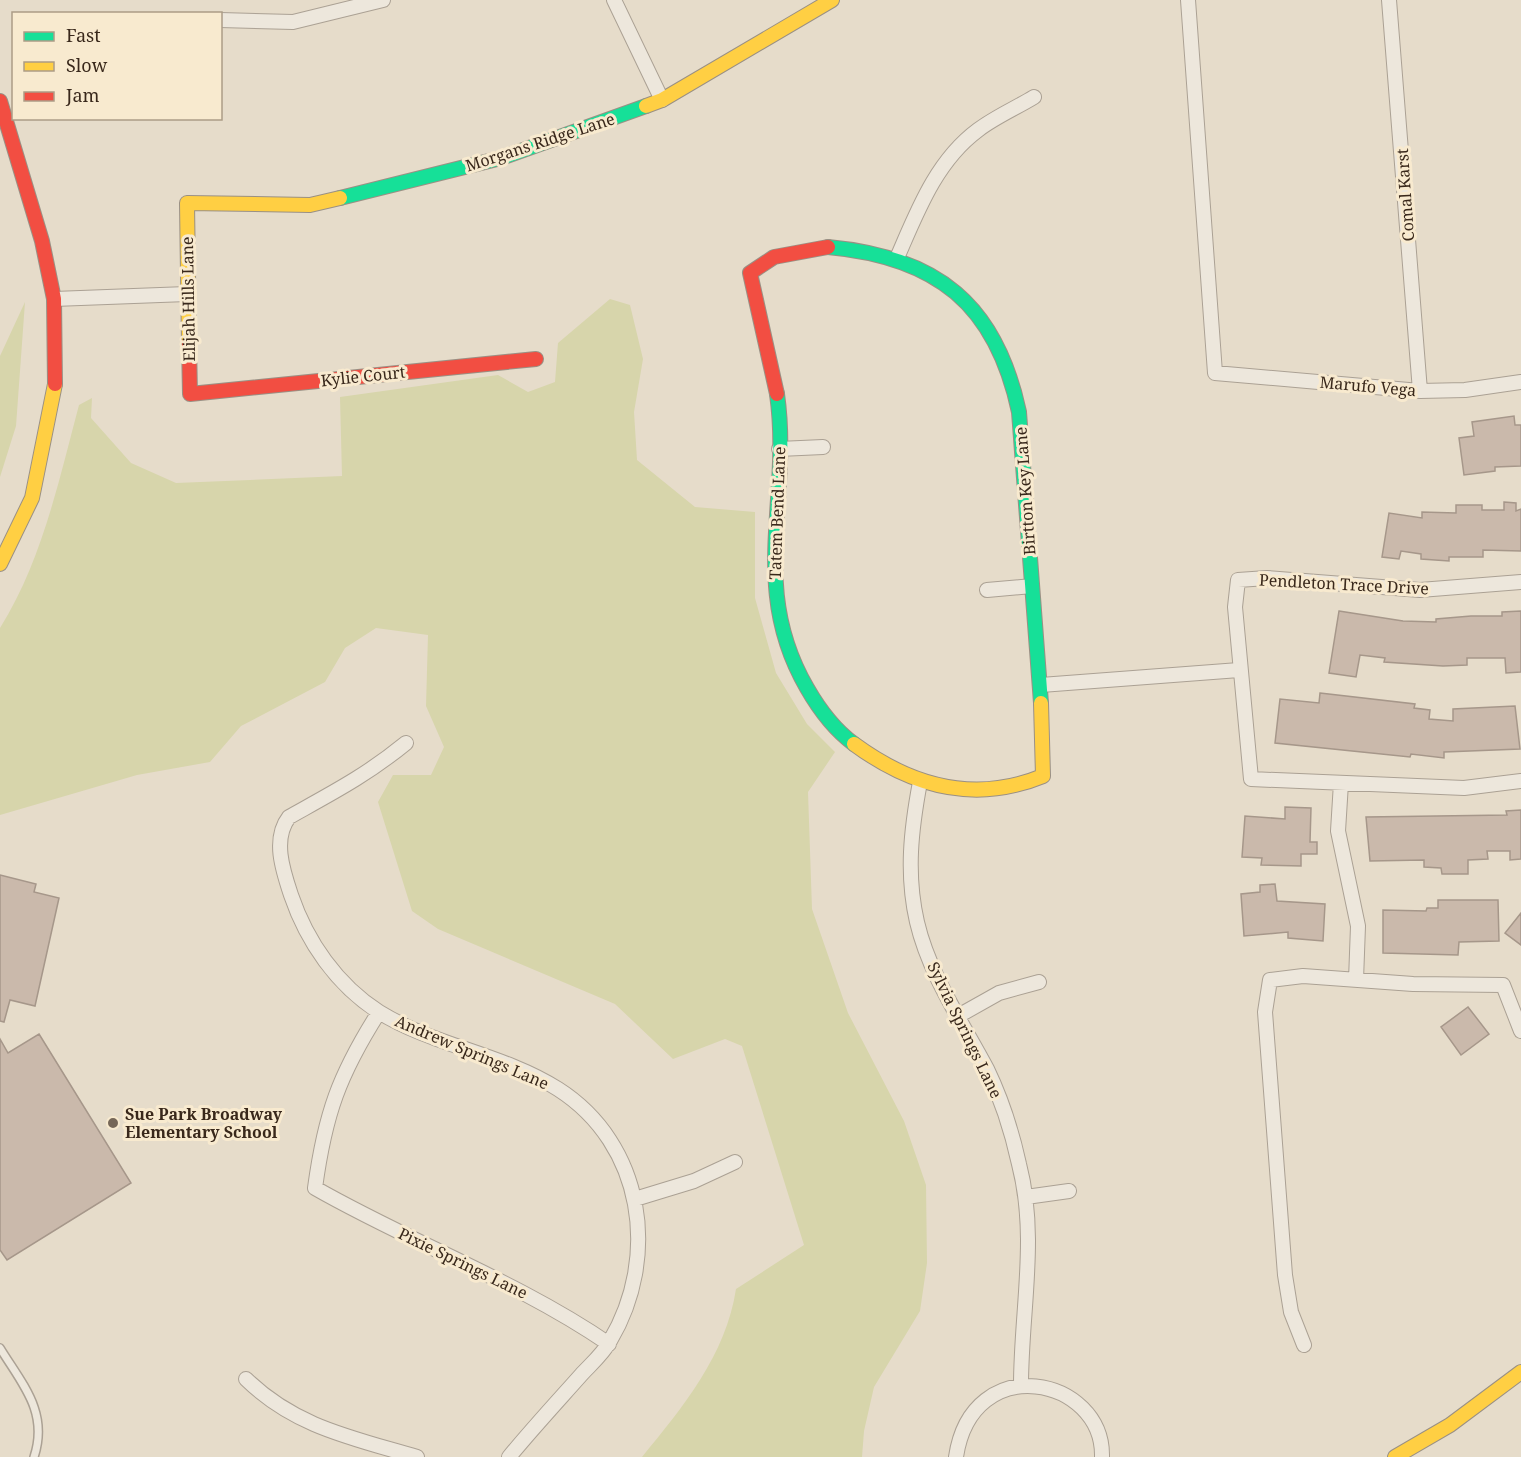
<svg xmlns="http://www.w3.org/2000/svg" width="1521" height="1457" viewBox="0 0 1521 1457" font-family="'Noto Serif',serif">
<rect width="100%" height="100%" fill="#e6dcca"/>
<path fill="#d7d5ab" d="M610,299L630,305L643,359L634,412L637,460L695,507L755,512V598L776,673L807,724L835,752L808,792L812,909L848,1013L904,1121L926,1185L927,1263L920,1311L874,1387L864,1431L862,1457H642C683,1407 726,1355 736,1289L804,1245L742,1046L725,1039L673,1059L615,1004L438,929L412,911L378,802L393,775H431L444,747L426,706L428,635L376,628L345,648L325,682L241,726L210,762L137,775L0,815V628C42,561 59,480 79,405L92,398L91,418L131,463L176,483L342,476L340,397L498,375L528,392L555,382L558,343Z
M25,302L16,426L0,477V356Z"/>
<path fill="#cab9ab" stroke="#a6978a" stroke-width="1.5" d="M1514,416L1515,425H1521V466L1495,467V471L1464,475L1459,438L1474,436L1472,422Z
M1504,502L1516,503V511L1521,509V551L1483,550V557H1449V561L1421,559V554L1401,551L1399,559L1382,557L1389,513L1422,518V512L1456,513V505H1482V510H1504Z
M1339,611L1403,621L1436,622V619L1471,616H1502V612L1521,611V672L1506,673L1505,658H1467V665L1443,666L1384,662L1385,658L1360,655L1356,677L1329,673Z
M1320,693L1415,704L1414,708L1430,710L1429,719L1453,721V709L1515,706L1520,749L1444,752V758L1411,754L1410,757L1275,743L1280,699L1319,703Z
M1285,807L1311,808L1310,842H1317V854H1301V866L1261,865L1262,858L1242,857L1245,816L1285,819Z
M1521,810V859L1510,860V851H1487L1488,859L1468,860V874H1442L1441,868L1424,867V860L1370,861L1366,817L1507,815L1506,811Z
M0,875L36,884L34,892L59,898L35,1006L10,1000L4,1022L0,1021Z
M1275,884L1277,901L1325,904L1323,941L1288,938V932L1244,936L1241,894L1260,892V885Z
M1438,900H1498L1499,941L1459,942L1458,955L1383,953V910L1426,911L1427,908H1438Z
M1521,913V945L1505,933Z
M1468,1007L1489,1034L1461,1055L1441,1027Z
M39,1034L131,1183L7,1260L0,1250V1039L8,1053Z"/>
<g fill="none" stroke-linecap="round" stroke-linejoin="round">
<g stroke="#aba194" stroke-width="10">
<path id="lane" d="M0,1348C22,1384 49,1412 34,1457"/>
</g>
<g stroke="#aba194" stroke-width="16">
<path id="street" d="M614,0L662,100
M1188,0L1215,373L1420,391L1465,390L1521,382
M1389,0L1420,391
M220,20L293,22L383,0
M897,258C917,212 936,161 978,130C995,117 1016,108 1034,97
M54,299L187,294
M779,449L823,447
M1521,582L1420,590L1267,578L1238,580L1235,607L1251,779L1464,788L1521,781
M987,590L1032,586
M1041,685L1239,670
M406,743C367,775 332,793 289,817C272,839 283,871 291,895C307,942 337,985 379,1012C434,1046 503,1054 558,1089C644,1144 660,1257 610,1341C603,1354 590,1365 581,1375C557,1402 532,1429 509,1457
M920,782C911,830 906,874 917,922C929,974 962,1022 987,1069C1001,1098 1012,1132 1019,1164C1038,1237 1021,1311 1021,1385
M1341,783L1338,831L1358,926L1356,980
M379,1012C339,1075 325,1114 315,1188C411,1243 517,1281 609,1344
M958,1016L999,993L1039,982
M1026,1197L1069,1191
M635,1199L694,1181L735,1162
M1304,1345L1291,1312L1285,1275L1265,1012L1270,980L1303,976L1413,984L1503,985L1521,1031
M246,1379C295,1427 353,1438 417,1457
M956,1457C972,1349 1104,1377 1102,1457"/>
</g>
<g stroke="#9a9084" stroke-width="16">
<path id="fast" d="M340,198L501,158L646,106
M828,247C937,257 996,304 1019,412L1041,703
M777,394C792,499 748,587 807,688C819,709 835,730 854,744"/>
</g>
<g stroke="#9a9084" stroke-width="16">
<path id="slow" d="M646,106L662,100L832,0
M189,343L187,203L310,205L340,198
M0,564L32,498L55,384
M854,744C911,786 975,804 1043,776L1041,703
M1395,1457L1450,1425L1521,1372"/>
</g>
<g stroke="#9a9084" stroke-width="16">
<path id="jam" d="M0,101L42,241L54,299L55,384
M189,343L190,394L536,359
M777,394L750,273L774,257L828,247"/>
</g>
<use href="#lane" stroke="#ede7dc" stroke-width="7"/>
<use href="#street" stroke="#ede7dc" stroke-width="14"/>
<use href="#fast" stroke="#16e098" stroke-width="14"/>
<use href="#slow" stroke="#ffcf43" stroke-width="14"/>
<use href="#jam" stroke="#f24e42" stroke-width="14"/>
</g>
<circle fill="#766758" stroke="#f8eacf" stroke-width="2" cx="113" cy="1123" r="6"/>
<g text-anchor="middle" stroke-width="6" stroke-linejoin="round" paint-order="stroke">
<g font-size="16" fill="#39281b" stroke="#f8eacf">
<text transform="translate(540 142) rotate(-18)" y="6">Morgans Ridge Lane</text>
<text transform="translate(1405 195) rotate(-94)" y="6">Comal Karst</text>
<text transform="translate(188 299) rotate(-91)" y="6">Elijah Hills Lane</text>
<text transform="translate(363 376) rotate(-6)" y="6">Kylie Court</text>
<text transform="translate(1368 386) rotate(5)" y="6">Marufo Vega</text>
<text transform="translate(1025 491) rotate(-94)" y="6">Birtton Key Lane</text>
<text transform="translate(777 513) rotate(-88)" y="6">Tatem Bend Lane</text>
<text transform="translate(1344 584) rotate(3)" y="6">Pendleton Trace Drive</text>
<text transform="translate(965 1030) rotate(64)" y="6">Sylvia Springs Lane</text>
<text transform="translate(472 1052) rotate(23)" y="6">Andrew Springs Lane</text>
<text transform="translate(463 1263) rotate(26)" y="6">Pixie Springs Lane</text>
</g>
<g font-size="16" font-weight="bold" fill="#39281b" stroke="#f8eacf" text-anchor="start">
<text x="125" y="1120">Sue Park Broadway<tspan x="125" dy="18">Elementary School</tspan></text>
</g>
</g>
<rect x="12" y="12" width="210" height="108" fill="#f8eacf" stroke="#ac9c87" stroke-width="1.5"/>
<rect x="24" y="32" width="30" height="9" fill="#16e098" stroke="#ac9c87" stroke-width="1.5"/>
<text x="66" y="42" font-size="18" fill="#39281b">Fast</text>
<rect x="24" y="62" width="30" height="9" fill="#ffcf43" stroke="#ac9c87" stroke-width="1.5"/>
<text x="66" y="72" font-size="18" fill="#39281b">Slow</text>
<rect x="24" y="92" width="30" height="9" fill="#f24e42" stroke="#ac9c87" stroke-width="1.5"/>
<text x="66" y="102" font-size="18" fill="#39281b">Jam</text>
</svg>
